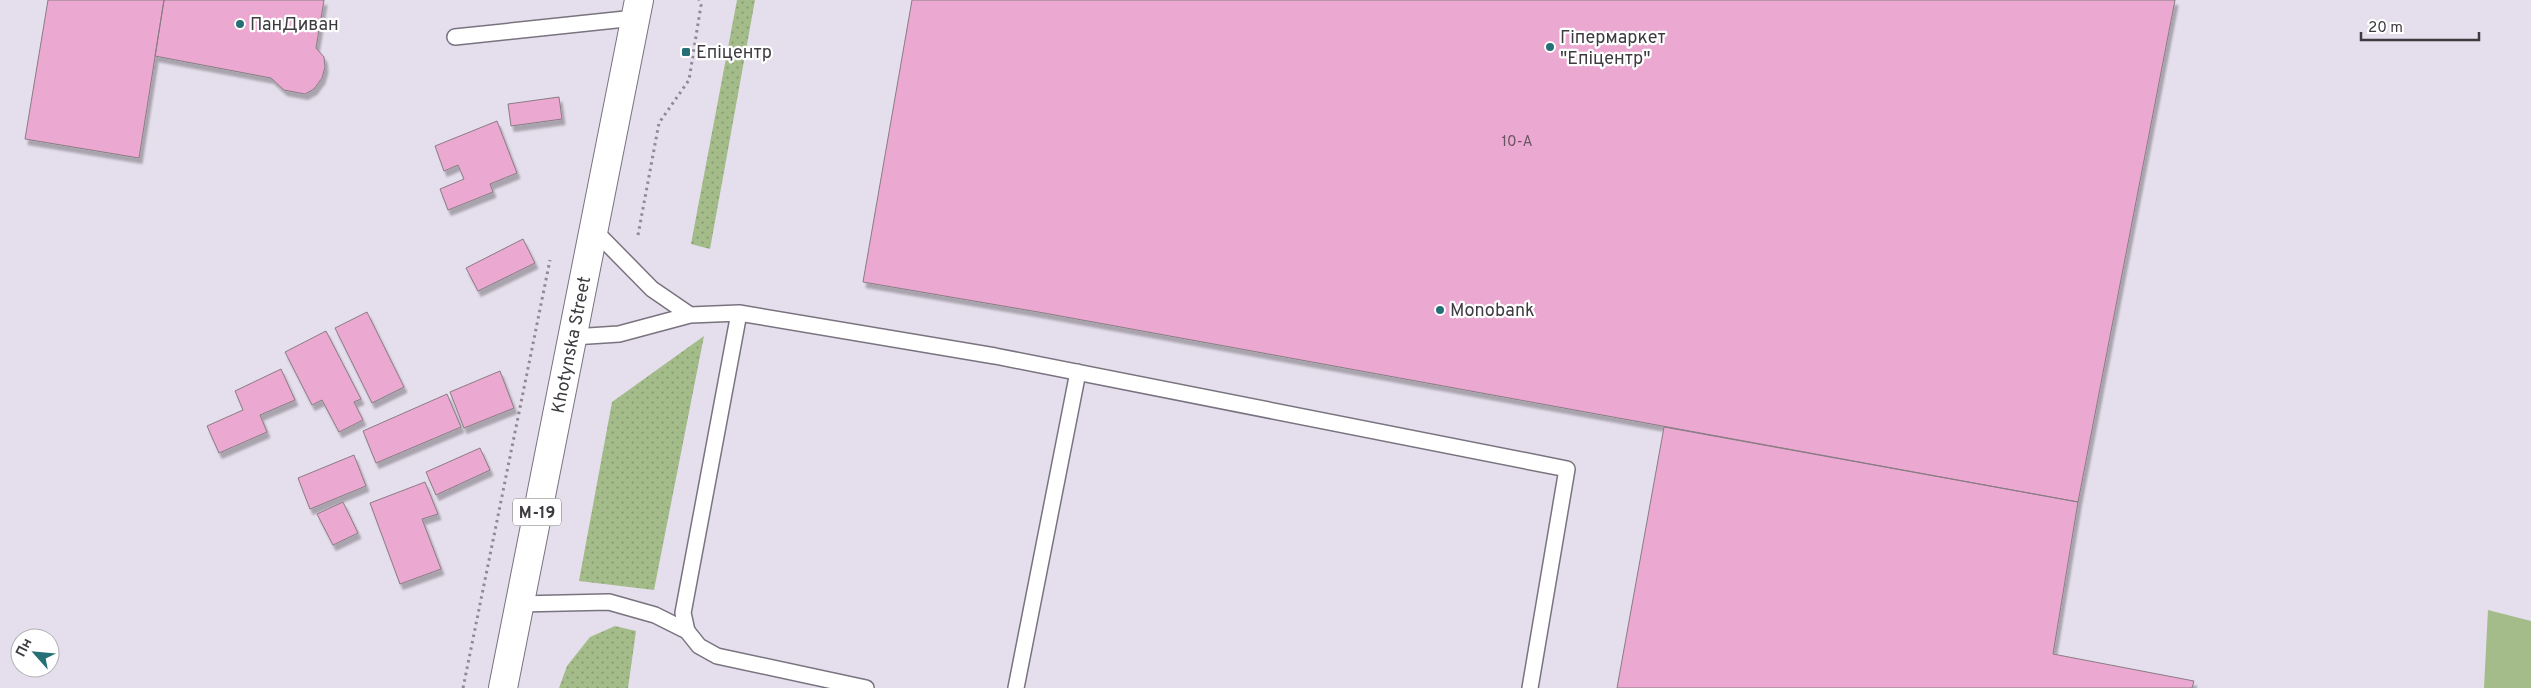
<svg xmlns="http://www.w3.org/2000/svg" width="2531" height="688" viewBox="0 0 2531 688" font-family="Overpass,sans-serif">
<defs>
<pattern id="grass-dots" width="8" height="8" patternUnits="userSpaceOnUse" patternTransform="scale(1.25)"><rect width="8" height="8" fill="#a3bc89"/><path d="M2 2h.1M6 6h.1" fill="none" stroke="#869a71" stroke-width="1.8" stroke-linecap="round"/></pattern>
<filter id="shadow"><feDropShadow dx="3" dy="5.5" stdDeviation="1" flood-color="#0004"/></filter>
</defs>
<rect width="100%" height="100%" fill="#e5deec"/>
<path fill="url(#grass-dots)" d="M737,0H755L710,249L691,244Z
M704,336L654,590L579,581L612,402Z
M615,626L636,631L628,688H559L567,666L590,637Z"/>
<path fill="#a3bc89" d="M2488,610L2531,621V688H2484Z"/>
<path fill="#eba8d1" stroke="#897c83" filter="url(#shadow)" d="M48,0H164L139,158L25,139Z
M164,0H324L316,48L324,57L325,67L322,78L314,89L305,94L284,90L271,78L155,56Z
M912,0H2175L2078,502L1044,313L863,282Z
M559,97L562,119L511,126L508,104Z
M497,121L517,173L490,184L493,192L448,210L440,189L464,179L458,165L444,171L435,146Z
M523,239L535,263L478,291L466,268Z
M367,312L404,387L372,403L335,328Z
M326,331L361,399L354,402L363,420L339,432L322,400L312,405L285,352Z
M281,369L295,400L260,415L267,432L219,453L207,426L243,410L235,391Z
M500,371L514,408L464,428L450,392Z
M447,394L461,427L376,463L363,431Z
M1664,427L2078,502L2053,654L2194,681L2192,688H1617Z
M480,448L490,470L436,495L426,472Z
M354,455L366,486L310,509L298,478Z
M425,482L438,514L422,519L441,569L400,584L370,503Z
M343,502L358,533L333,545L317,514Z"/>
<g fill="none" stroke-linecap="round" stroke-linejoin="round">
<g stroke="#79737f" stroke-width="18">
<path id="lane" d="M455,37L635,18
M594,230L652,289L690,315
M573,337L619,334L690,315L739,313L995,356L1567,469L1530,688
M519,604L609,602L655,615L687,631L699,646L717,656L866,688
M687,631L683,613L739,313
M1016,688L1078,372"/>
</g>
<g stroke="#79737f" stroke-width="30">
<g id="highway">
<path id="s1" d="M503,688L639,0"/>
</g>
</g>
<path stroke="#8e8a93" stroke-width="3" stroke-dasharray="2.5 4" stroke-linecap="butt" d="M638,235L659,123L689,80L701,5L699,0
M463,688L550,260"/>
<use href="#lane" stroke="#fff" stroke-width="15"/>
<use href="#highway" stroke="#fff" stroke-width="28"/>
</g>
<g fill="#256f76" stroke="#fff" stroke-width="2">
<circle cx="240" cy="24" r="5"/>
<circle cx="1550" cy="47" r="5"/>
<rect x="681" y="47" width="10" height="10" rx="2.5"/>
<circle cx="1440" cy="310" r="5"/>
</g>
<g text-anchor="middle" stroke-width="4.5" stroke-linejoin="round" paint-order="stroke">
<g font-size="15" fill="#695664">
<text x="1517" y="146">10-А</text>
</g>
<rect fill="#fff" stroke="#787679" stroke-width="1" x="513" y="498.5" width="48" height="27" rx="4"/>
<g font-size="16" font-weight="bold" fill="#3e3b40">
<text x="537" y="518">М-19</text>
</g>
<g font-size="18" fill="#3e3b40" stroke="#fff" text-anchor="start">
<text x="250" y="30">ПанДиван</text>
<text x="1560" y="43">Гіпермаркет<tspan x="1560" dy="21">"Епіцентр"</tspan></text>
<text x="696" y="58">Епіцентр</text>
<text x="1450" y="316">Monobank</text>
</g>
<g font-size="18" fill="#3e3b40" stroke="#fff">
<text dy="6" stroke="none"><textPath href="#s1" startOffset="350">Khotynska Street</textPath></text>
</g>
</g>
<g transform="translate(35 653) rotate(297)"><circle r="24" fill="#ffffff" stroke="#b2b1b3"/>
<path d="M0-4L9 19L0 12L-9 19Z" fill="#256f76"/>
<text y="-8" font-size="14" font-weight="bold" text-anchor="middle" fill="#3e3b40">Пн</text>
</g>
<path d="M2361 32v8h118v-8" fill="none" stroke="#3e3b40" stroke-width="2.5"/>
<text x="2368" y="32" font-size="15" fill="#3e3b40" stroke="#ffffff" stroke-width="4" paint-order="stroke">20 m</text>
</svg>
